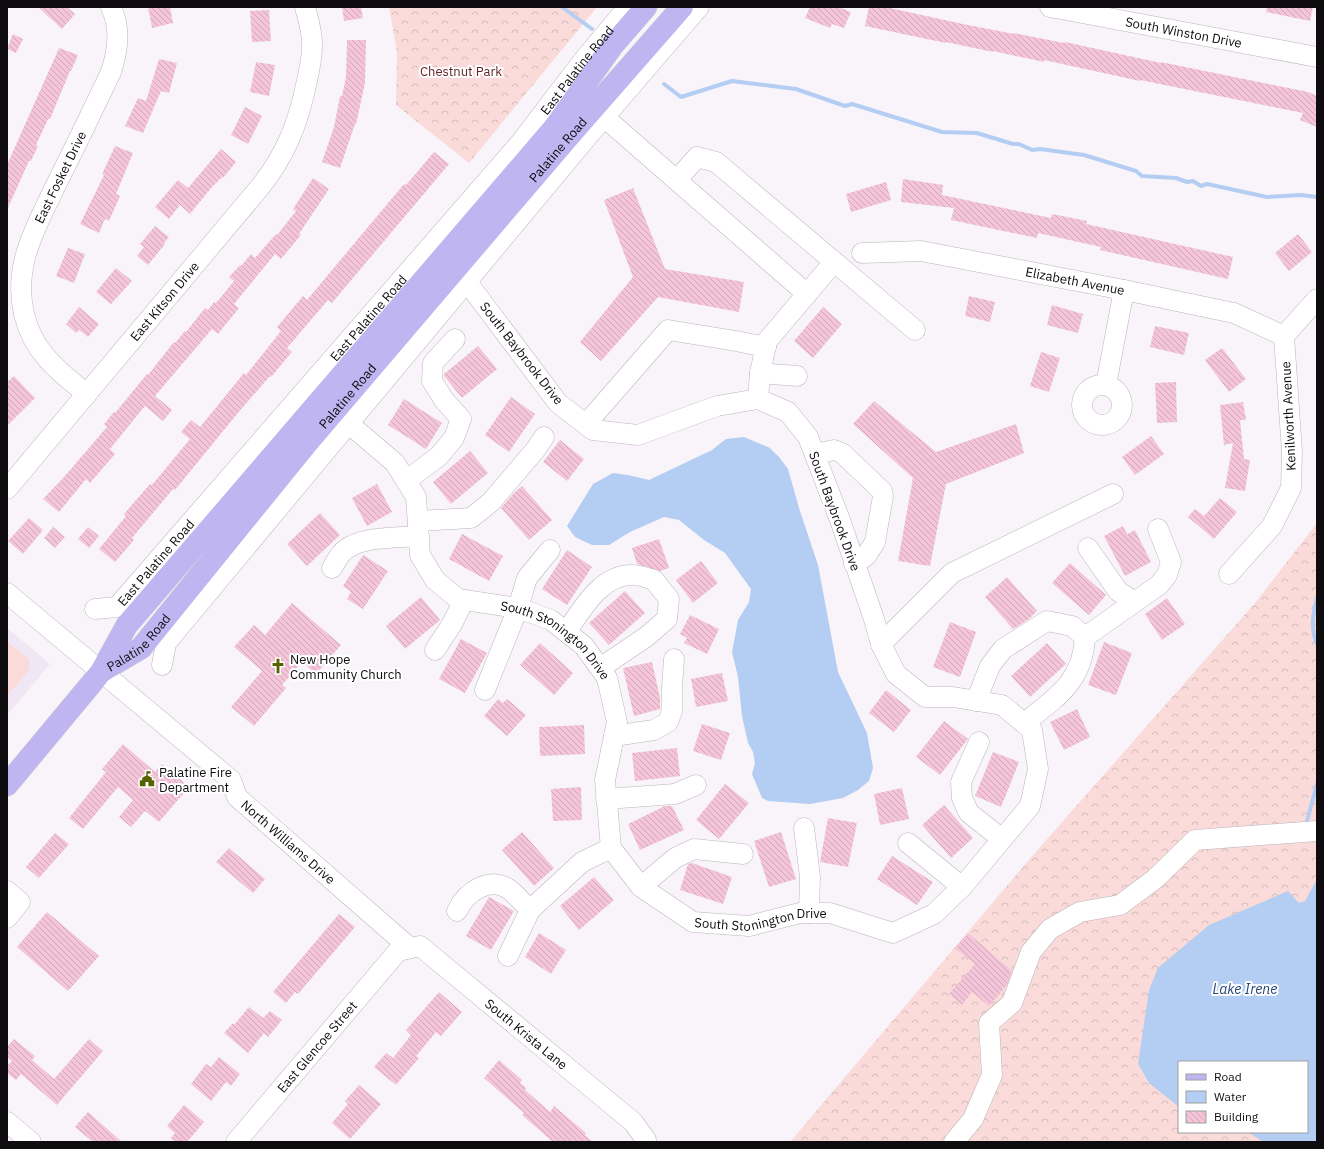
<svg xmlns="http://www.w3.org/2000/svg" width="1324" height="1149" viewBox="0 0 1324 1149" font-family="'IBM Plex Sans',sans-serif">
<defs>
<pattern id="forest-crowns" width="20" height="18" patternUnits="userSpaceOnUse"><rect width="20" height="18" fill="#fadbd9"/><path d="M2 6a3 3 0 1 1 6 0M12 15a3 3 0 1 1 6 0" fill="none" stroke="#d5bbb9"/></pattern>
<pattern id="building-back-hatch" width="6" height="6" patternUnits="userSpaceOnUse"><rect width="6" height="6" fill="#f4c5d9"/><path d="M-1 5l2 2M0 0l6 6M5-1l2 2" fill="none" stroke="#d0a8b9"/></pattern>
</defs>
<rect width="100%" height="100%" fill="#f9f4fa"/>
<path fill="#f1e6f3" d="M7,628L50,664L7,715Z"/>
<path fill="url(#forest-crowns)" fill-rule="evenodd" d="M389,7H597L469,163L396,105L397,52Z
M1317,523V1142H790L1027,862L1255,603ZM1179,1062H1307V1132H1179Z"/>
<path fill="#fadbd9" d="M7,642L29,659V670L7,696Z"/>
<path fill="#b4cdf2" d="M744,437L770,448L779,457L788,469L799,508L818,565L838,672L867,733L873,768L869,781L858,790L843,798L810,804L768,801L762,798L752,774L755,763L753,752L748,743L742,716L738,677L732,652L738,620L749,602L751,589L725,553L704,540L679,520L664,517L630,532L609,545H592L575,537L567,526L593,484L613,473L628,475L649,480L712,450L726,439Z
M1317,879V1142H1263L1248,1132H1307V1062H1179V1107L1149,1083L1138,1064L1149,990L1158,968L1209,925L1288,891L1299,903L1305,901Z"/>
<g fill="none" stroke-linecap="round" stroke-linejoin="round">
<path stroke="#b4cdf2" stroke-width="4" d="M562,7L592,29
M664,84L681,97L732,81L796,89L845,106L852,104L942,132L977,133L1013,144H1019L1032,150L1040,149L1084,155L1136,171L1142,176L1176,178L1187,182L1193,181L1201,186L1207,184L1267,197L1301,195L1317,197
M1317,598C1313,614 1310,628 1317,644
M1307,821L1317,784"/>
</g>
<path fill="url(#building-back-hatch)" d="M38,7H67L75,14L62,29Z
M148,7H170L173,23L152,28Z
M342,7H361L363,18L344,21Z
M810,7H838L851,12L844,28L832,24L830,28L805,18Z
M869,7H885L963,24L1014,34V33L1064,43L1065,42L1161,63V62L1308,92L1317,96V127L1300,120L1303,113L1140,80V81L1044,60V62L993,51V52L946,42V43L865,26Z
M1267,7H1313L1310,21L1266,12Z
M269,10L271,41L252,42L250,11Z
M13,34L23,39L16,53L7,49Z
M347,40H366L365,83L356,124H355L340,168L322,162L334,127L340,96H342L346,77Z
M59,48L78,55L71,71H70L50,119H48L36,145L38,146L31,161H29L7,210V165Z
M159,59L177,63L169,93L161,91L143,133L125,126L138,98L146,101Z
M256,62L275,65L269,96L250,92Z
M245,107L262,116L248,144L231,135Z
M115,146L133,153L116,194L120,196L109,221L105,219L99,233L80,224L104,175L102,174Z
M221,149L236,162L223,178L222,177L211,188L190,214L180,205L169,219L155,207L178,180L188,188Z
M434,152L449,164L332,303L328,300L287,348L292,352L271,377L270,376L237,414L175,490L173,489L132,538L134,540L115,562L99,549L126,516L124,514L150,484L152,485L190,439L181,432L191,420L200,427L244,373L246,375L281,331L277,327L303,296L307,300L404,184L406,185Z
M313,178L329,189L299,234L301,235L281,259L275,254L234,304L239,308L218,334L212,329L155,396L172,410L163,421L145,406L110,449L115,454L90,483L86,479L59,512L43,499L64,477L107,427L104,424L114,412L115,413L147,374L148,375L174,342L175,343L185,331L186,332L205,308L208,310L214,302L216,303L234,281L229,277L240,265L241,266L251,254L255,258L276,234L277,235L296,211L293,209Z
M903,179L943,185L942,195L1051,218L1052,214L1087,221L1086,224L1233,257L1228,279L1100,250L1101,247L1038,233L1037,238L951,220L954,208L901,202Z
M886,182L891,200L851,212L846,194Z
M633,188L665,269L744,282L739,312L658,297L601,361L580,342L633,277L604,200Z
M155,226L169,237L164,243L165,244L148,265L137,256L144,247L140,244Z
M1298,234L1312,252L1289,271L1275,253Z
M68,248L85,254L74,283L56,276Z
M116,268L132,281L111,304L96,292Z
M969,296L995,302L990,322L965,316Z
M1052,305L1083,314L1078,333L1047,325Z
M79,307L99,324L88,337L79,330L76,333L66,324Z
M823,307L842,324L813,358L794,341Z
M1155,326L1189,333L1184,355L1150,347Z
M478,346L497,369L462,398L444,376V374Z
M1222,348L1246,379L1229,392L1205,360Z
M1041,352L1060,358L1049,392L1030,386Z
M14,376L35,398L7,426V382Z
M1176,382L1177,422L1157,423L1155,383Z
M511,397L535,414L509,452L485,435Z
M404,399L442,423L426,449L388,425Z
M874,401L936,452L1016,424L1024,453L946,484L930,566L898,561L913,478L853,424Z
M1243,402L1246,420H1240L1244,459L1250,460L1245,491L1225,488L1233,443L1224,445L1220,405Z
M1151,436L1164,454L1135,475L1122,457Z
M560,440L584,459L567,481L543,462Z
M470,451L488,473L451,504L433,482Z
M377,484L392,512L367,526L352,498Z
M522,486L552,520L529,540L501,508L514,493Z
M1220,498L1237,512L1214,539L1188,517L1195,509L1204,516Z
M320,513L340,535L307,566L287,544Z
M29,518L43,530L23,554L8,541Z
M1123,526L1127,534L1135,530L1151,562L1125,576L1104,536Z
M53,527L65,537L55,548L44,538Z
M88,527L99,536L89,548L78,539Z
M462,534L503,556L489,581L449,559Z
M659,539L669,568L660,571L637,564L632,548Z
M567,550L592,567L567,605L542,589Z
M363,555L388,571L363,609L347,599L351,592L343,586Z
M701,561L718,583L693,603L676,580Z
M1070,563L1106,595L1089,615L1052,583Z
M1007,577L1037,611L1029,619L1013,629L985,597Z
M625,591L645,613L609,645L589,623Z
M421,597L440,620L405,649L386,626Z
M1167,598L1185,624L1162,640L1145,614Z
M292,603L341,645L316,674L302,662L282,685L286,688L254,726L231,707L262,671L234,647L254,625L265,635Z
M690,615L719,629L707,654L684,643L687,638L680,634Z
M950,622L976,632L960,677L933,667Z
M461,639L487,653L465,693L439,679Z
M1104,642L1132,653L1116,695L1088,685Z
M540,643L573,673L554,695L520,665Z
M1047,643L1066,664L1030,697L1011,676Z
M652,662L660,698V709L634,716L623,668Z
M722,673L728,701L696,707L691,679Z
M886,690L911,710L894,732L869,713Z
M498,699L503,703L507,699L526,715L507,736L484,716Z
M1077,709L1090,737L1064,750L1050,722Z
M944,721L968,739L940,775L916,757Z
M702,724L730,733L721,760L693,751Z
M584,725L585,754L540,756L539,727Z
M123,744L155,772L162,764L189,787L159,822L145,811L131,827L119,817L133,800L118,787L83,829L69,818L106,772L102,769Z
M677,748L680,776L635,781L632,753Z
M993,752L1019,762L1001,807L975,796Z
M725,784L749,803L719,839L696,820Z
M581,787L582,820L553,821L551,789Z
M902,788L909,819L880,825L874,794Z
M944,805L973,838L951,858L922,825Z
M665,806H672L684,830L640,850L628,824Z
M828,818L857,823L848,867L820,862Z
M522,832L554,868L534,886L502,850Z
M781,832L796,879L769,887L754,841Z
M55,833L69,844L39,878L26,867Z
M229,848L265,879L253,893L216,862Z
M892,856L933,882L917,905L877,879Z
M692,863L732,877L723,904L680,890L688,864Z
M594,877L614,900L579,930L560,906Z
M489,897L514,911L491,950L466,936Z
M47,912L99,956L68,991L17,947Z
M339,914L355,927L298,994L295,992L286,1003L273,992Z
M539,933L566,950L551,974L525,957Z
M968,933L1012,971L1007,985L989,1006L972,992L962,1005L949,994L975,964L955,948Z
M439,992L462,1012L441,1036L436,1032L416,1056L419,1058L396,1085L374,1067L386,1053L393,1058L411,1035L406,1030Z
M249,1007L263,1018L270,1011L282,1020L268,1037L264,1033L248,1053L224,1033L233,1023L234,1025Z
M14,1039L35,1056L32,1060L54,1079L89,1039L103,1051L57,1105L21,1074L16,1080L7,1073V1066L12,1061L7,1057V1047Z
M219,1057L240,1074L231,1086L226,1082L211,1101L191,1084L206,1064L211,1067Z
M499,1060L522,1080L520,1083L526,1088L525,1090L550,1112L554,1106L586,1133L585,1135L593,1142H553L522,1115L524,1113L484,1078Z
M359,1085L381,1104L350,1139L332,1123L348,1104L345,1101Z
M184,1105L204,1122L187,1142H176L171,1138L175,1133L167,1126Z
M88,1112L122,1142H93L75,1127Z"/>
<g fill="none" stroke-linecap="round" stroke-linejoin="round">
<g stroke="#bab5bb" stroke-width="21">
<g id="minor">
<path id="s1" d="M1050,7L1317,57"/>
<path d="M604,117L807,294"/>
<path d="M677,180L697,157L716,162L915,330"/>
<path id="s2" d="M862,253L921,251L1124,290L1234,313L1284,336"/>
<path d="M760,373L797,376"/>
<path d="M1106,385L1124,290"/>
<circle cx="1102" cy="405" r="20"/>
<path id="s3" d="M87,394C72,382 57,371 46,357C35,345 28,330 24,314C13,265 35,229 55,187C74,149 93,110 111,72C118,50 121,29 111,7"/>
<path d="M758,399L760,373L767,341L834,262"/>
<path id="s4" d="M348,423L395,463L416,497L420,555L435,580L458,599L518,608L551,620L584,646L607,678L617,722L605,780L611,848L641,887L693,922L749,926L800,913H830L893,933L934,914L962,887L1030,806L1038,769L1032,730L1002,705L953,697H925L896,674L881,644L874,619L840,520L808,437L788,412L758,399L717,406L638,435L593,430L558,403L467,282"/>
<path d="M586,424L668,330L736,341L766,347"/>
<path d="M815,454L834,450L842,453L882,491L883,496L875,542L866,556L854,564"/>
<path d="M406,481L439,456L454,438L461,419L444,400L432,381L433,363L455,339"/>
<path id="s5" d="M7,489L260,187C285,156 298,124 306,85C309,72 312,60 312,46C313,34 308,19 305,7"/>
<path d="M418,521L471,518L491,502L536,449L544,437"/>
<path d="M1088,548L1118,591L1134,602"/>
<path d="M332,568C336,562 339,554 345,550C362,536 397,538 419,536"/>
<path d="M1229,574L1272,526L1291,488L1292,452L1284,336L1317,299"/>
<path id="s6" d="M7,593L231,780L237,797L410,948"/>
<path id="s7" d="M95,609L117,607L521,142L582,62L628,7"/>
<path d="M566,632C582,610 600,576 630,575C637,574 647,578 654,580L669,599L667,619L646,637L600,668"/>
<path d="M1085,637L1159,585L1167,575L1171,562L1158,529"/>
<path d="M881,644L952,573L1113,494"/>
<path d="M435,650L452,624L464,600"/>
<path d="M162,665L166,643L587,137L699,7"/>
<path d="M485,690L518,608L527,578L550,550"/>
<path d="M976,701L990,666L1003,649L1047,621L1072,626L1085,637C1083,682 1056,698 1024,723"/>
<path d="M614,736L654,730L668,722L672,711V687L674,659"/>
<path d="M979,742L961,782L962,798L969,813L1002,839"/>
<path d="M606,799L675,794L696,785"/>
<path d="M804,828L810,877L809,913"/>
<path d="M908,843L962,887"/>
<path d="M641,887L675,858L694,849L743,854"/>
<path d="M7,891L20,902L7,918"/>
<path d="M457,911C466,892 490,875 510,890C517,896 524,904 530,910"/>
<path d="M508,956L530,910L582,862L611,848"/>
<path d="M7,1122L31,1142"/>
<path id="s8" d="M236,1142L398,951L420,946L633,1122L646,1140V1142"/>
<path d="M954,1142L973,1119L992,1075L989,1023L1012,1003L1031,952L1050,929L1080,912L1120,905L1155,879L1195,840L1317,831"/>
</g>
</g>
<g stroke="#d4d3d4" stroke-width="23">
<g id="major">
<path id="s9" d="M102,671L141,648L308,442L570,135L682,7"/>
<path d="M7,785L101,672L127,625L554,128L613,45L646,7"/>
</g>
</g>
<use href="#minor" stroke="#fff" stroke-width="20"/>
<use href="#major" stroke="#beb5f1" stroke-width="22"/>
</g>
<defs>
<g id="church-bare" transform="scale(1.2)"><path d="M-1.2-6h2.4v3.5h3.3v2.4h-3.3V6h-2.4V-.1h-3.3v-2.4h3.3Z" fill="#566100" stroke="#fff" stroke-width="2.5" paint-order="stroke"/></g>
<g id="civic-bare" transform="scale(1.2)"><path d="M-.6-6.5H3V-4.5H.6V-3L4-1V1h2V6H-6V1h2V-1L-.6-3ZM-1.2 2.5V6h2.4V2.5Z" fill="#566100" stroke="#fff" stroke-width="2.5" paint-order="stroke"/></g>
</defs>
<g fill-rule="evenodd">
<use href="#church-bare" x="278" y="666"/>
<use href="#civic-bare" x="147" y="779"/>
</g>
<g text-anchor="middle" stroke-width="4" stroke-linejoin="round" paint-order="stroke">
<g font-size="13" fill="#0e0c0e" stroke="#fff">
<text dy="5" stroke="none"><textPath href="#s1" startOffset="136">South Winston Drive</textPath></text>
<text dy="5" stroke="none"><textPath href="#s7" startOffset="729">East Palatine Road</textPath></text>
<text dy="5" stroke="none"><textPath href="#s9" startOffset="695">Palatine Road</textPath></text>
<text dy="5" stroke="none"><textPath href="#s3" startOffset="249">East Fosket Drive</textPath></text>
<text dy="5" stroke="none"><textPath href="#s2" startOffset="216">Elizabeth Avenue</textPath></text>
<text dy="5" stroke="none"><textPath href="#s5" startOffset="245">East Kitson Drive</textPath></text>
<text dy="5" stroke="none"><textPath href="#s7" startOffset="405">East Palatine Road</textPath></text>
<text transform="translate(522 353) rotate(52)" y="5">South Baybrook Drive</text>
<text dy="5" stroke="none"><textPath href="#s9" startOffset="371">Palatine Road</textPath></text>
<text transform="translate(1288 416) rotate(-93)" y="5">Kenilworth Avenue</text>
<text transform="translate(835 511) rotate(70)" y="5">South Baybrook Drive</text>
<text dy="5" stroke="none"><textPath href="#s7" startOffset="81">East Palatine Road</textPath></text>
<text dy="5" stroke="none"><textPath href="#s9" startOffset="47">Palatine Road</textPath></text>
<text dy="5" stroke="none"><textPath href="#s4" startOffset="329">South Stonington Drive</textPath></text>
<text dy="5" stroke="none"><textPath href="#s6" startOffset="378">North Williams Drive</textPath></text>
<text dy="5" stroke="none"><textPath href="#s4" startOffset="749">South Stonington Drive</textPath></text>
<text dy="5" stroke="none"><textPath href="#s8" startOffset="411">South Krista Lane</textPath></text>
<text dy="5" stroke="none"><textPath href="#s8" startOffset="125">East Glencoe Street</textPath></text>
</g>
<g font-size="13" fill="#642726" stroke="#fff">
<text x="461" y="76">Chestnut Park</text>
</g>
<g font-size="13" fill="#0e0c0e" stroke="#fff" text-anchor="start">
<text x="290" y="664">New Hope<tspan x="290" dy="15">Community Church</tspan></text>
<text x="159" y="777">Palatine Fire<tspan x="159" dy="15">Department</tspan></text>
</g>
<g font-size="14" font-style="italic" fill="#274776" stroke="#fff">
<text x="1245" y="994">Lake Irene</text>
</g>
</g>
<rect width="1324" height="1149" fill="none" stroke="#0e0c0e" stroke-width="16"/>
<rect x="1178" y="1061" width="130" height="72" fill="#ffffff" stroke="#9f9e9f"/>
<rect x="1186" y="1074" width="20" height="6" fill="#beb5f1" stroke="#9f9e9f"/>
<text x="1214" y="1081" font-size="12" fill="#0e0c0e">Road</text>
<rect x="1186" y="1091" width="20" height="12" fill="#b4cdf2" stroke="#9f9e9f"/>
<text x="1214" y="1101" font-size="12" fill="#0e0c0e">Water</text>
<rect x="1186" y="1111" width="20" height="12" fill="url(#building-back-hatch)" stroke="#9f9e9f"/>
<text x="1214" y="1121" font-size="12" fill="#0e0c0e">Building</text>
</svg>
